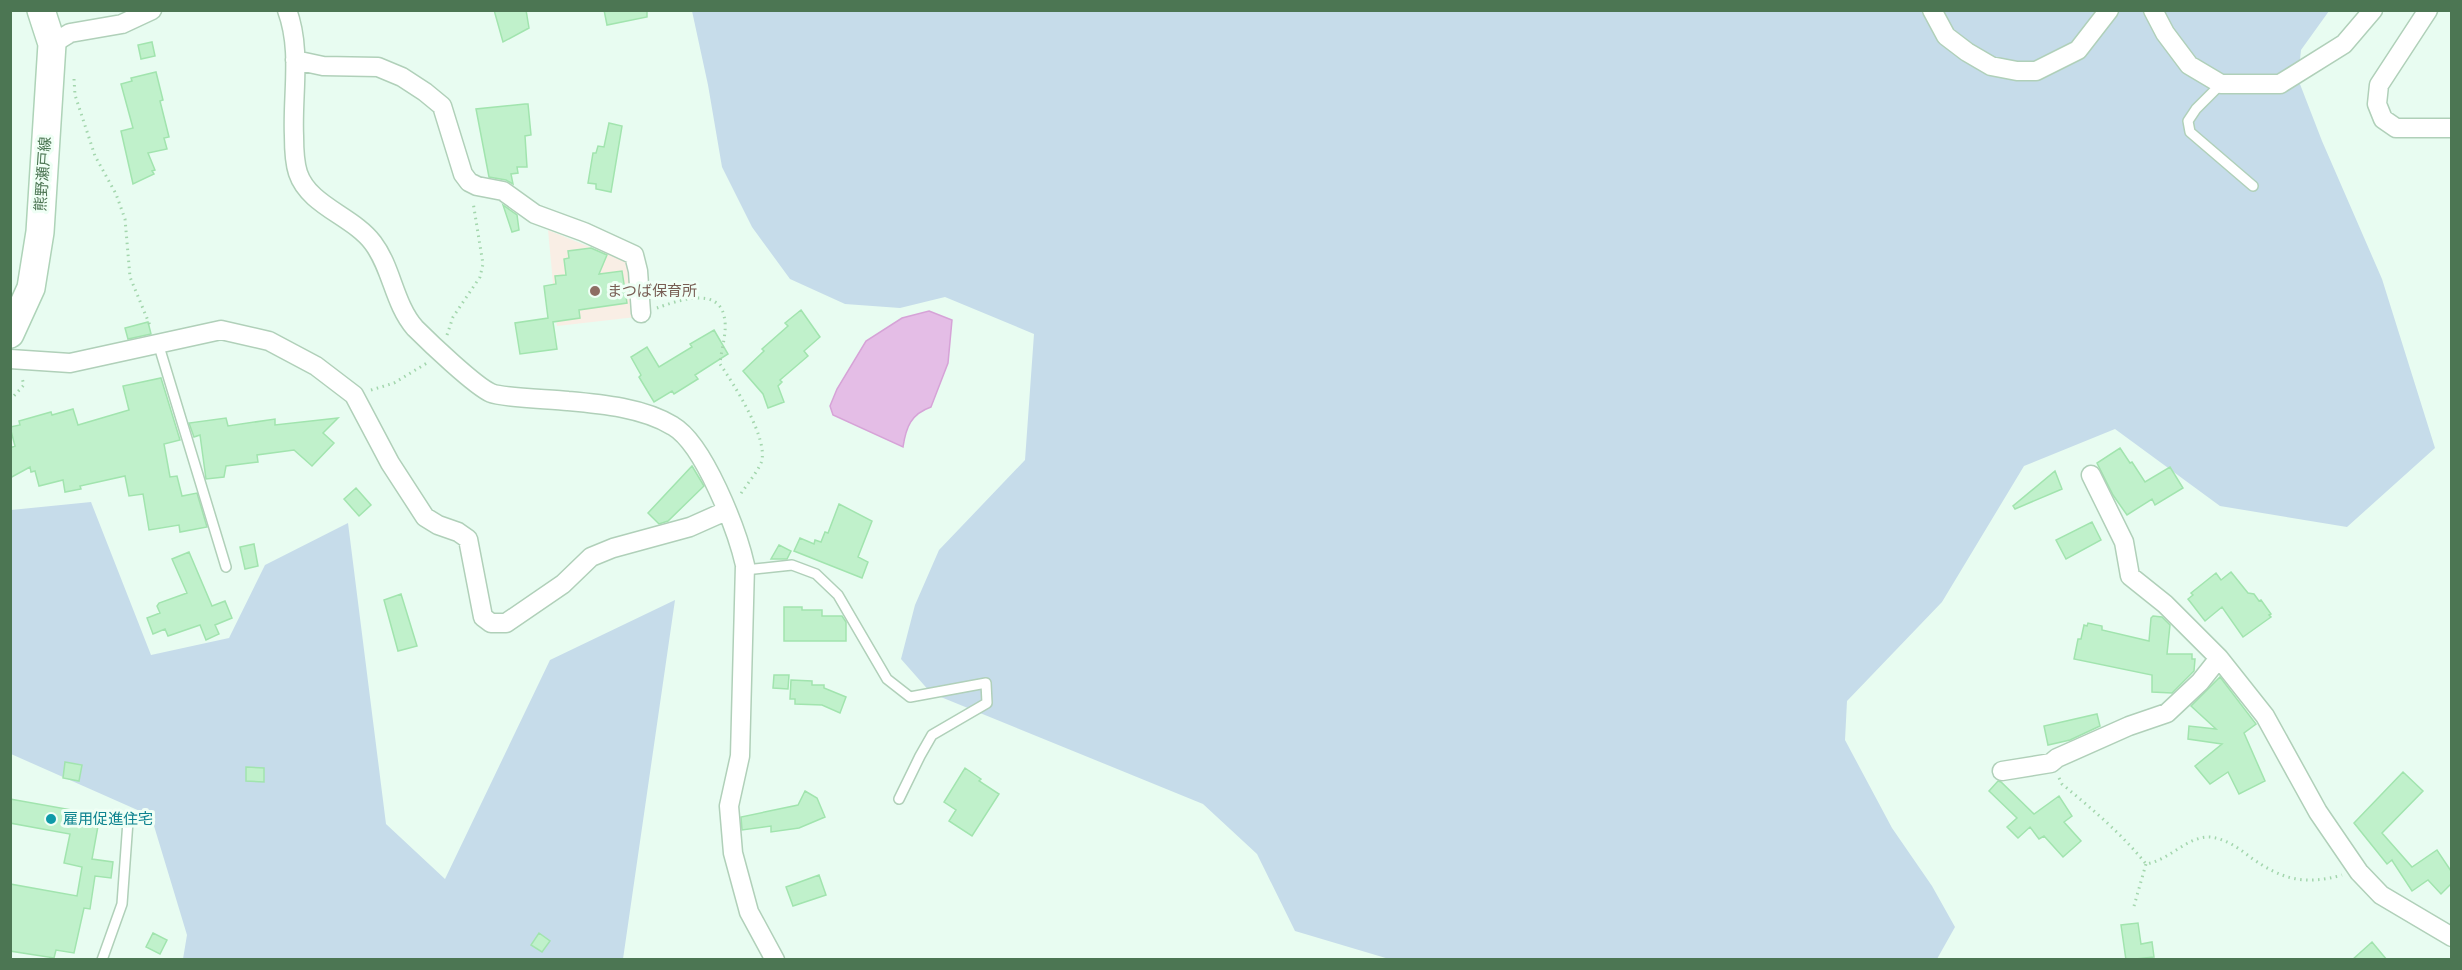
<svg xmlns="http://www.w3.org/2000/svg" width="2462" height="970" viewBox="0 0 2462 970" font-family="Commissioner,'Noto Sans JP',sans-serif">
<rect width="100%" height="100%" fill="#e8fcf1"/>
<path fill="#f9eee5" d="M548,230L634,265L636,317L557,326Z"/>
<path fill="#c6dcea" d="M692,11H2329L2301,50L2298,79L2322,141L2382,279L2435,448L2347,527L2220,506L2115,429L2024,466L1942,602L1847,701L1845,740L1892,828L1932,886L1955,927L1937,959H1389L1295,931L1257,854L1203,804L931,693L901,659L915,605L939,550L1025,460L1034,334L945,297L900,308L845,304L790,279L752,227L722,167L708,85Z
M91,502L151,655L229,638L265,565L348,523L386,824L445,879L550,660L675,600L623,959H183L187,935L151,816L11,754V510Z"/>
<path fill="#e4bde6" stroke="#d6a3d7" stroke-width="1.5" d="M929,311L952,320L948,363L931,407C911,414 906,427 903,447L833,415L830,406L837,389L866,341L902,318Z"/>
<path fill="#c0f1cb" stroke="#a1e4ae" stroke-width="1.5" d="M494,10H526L529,28L503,42Z
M604,10H647V17L607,25Z
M152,42L155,56L141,59L138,45Z
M156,72L163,100L160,101L169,137L164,138L167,149L148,153L155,170L152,171L154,174L133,184L121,131L133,128L121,84L132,81L131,78Z
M525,104H528L531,135L525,136L527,167H517L518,173L511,174L513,184L506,180L489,177L476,109Z
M609,123L622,126L611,192L596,189V184L588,183L593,153H596L598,146L604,147Z
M503,205L517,215L519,230L512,232Z
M591,248L607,255L599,274L622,271L627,303L579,310L580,318L553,322L557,349L520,354L515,323L548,318L544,286L556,284L555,276L566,275L564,259L569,258L568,251Z
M801,310L820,337L804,351L808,356L780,380L782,382L778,386L784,402L768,408L763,394L743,371L764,351L762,349L788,326L785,323Z
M148,322L151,334L128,339L125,328Z
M714,330L728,354L695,375L698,379L674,394L672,391L654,402L639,377L641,375L631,357L647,347L659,367L692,347L690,344Z
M161,378L180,440L164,444L170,477L177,476L182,496L197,493L207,527L180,532L179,525L149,530L143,494L129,496L125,476L80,486L81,489L65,492L63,480L39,486L35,471L31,472L30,467L10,478V448L15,446L10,427L20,425L19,421L51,412L52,415L73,409L78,425L129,410L123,386Z
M226,418L228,426L275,419V425L338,418L323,433L334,443L312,466L294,450L257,455L258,462L226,466L224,477L206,479L200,435L194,437L189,423Z
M2120,448L2130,463L2132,462L2145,482L2170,467L2183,488L2155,505L2152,499L2127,515L2113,495L2097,463Z
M692,466L704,486L668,521L659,524L648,513Z
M2055,471L2062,489L2015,509L2013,506Z
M356,488L371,505L359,516L344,499Z
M839,504L872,521L858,557L868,562L862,578L794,551L800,538L814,544L815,540L821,542L825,532L828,533Z
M2092,522L2101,540L2066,559L2056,540Z
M254,544L258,566L245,569L240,547Z
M779,545L791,551L787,559H771Z
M189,552L212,606L225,601L232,618L215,625L219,634L206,640L200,625L168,636L165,629L153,634L147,618L160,613L157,606L159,603L187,593L172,559Z
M2231,572L2248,593L2254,594L2259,601L2261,600L2271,614L2269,615L2271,617L2243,637L2222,607L2205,621L2188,599L2193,595L2191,593L2216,573L2221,580Z
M401,594L417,646L398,651L384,600Z
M784,607H802V610H822V616H842L846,622V641H784Z
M2153,616L2162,617L2170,625L2167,654H2192V659H2195L2194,671L2172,693L2152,692V675L2074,659L2078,639H2081L2084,625L2087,626L2088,623L2102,626V630L2149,641L2151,618Z
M774,675H789L788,689L773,688Z
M2220,677L2256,724L2244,733L2265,781L2239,794L2228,772L2210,784L2195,766L2222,744L2188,739L2189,726L2216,729L2191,706Z
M791,680L812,681V685H824V688L846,697L840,713L822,705L795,704V699H790Z
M2097,714L2100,726L2070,740L2048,745L2044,726Z
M65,762L82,765L79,781L63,778Z
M246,767L264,768V782L246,781Z
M965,768L981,779L979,781L999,794L972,836L949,821L956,810L944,802Z
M2403,772L2423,791L2382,833L2412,867L2437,850L2451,871V884L2441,894L2428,880L2412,891L2393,862L2392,860L2387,864L2354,823Z
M1998,781L2001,782L2034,814L2059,796L2072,816L2064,822L2081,841L2063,857L2044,836L2039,839L2030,827L2018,838L2007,827L2017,818L1989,791Z
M805,791L817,798L825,817L799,828L771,832V826L742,830L741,817L798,805Z
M10,799L100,815L92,859L113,862L111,878L95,876L90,909L84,908L74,953L56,950L54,958L10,951V884L77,896L82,867L64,863L70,834L10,823Z
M819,875L826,895L793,906L786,887Z
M2138,923L2141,944L2152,942L2154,957L2126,960L2121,925Z
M153,933L167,940L160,954L146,947Z
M539,933L550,941L542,952L531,945Z
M2372,942L2387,960H2352Z"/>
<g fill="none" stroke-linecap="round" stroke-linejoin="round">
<g stroke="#b0d0b9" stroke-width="12">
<path id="service" d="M2221,84L2196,109L2188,121L2190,132L2253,186
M158,343L226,567
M745,570L792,565L816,574L838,595L887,679L910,697L986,683L987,703L932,735L920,756L899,799
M102,960L122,904L128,821"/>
</g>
<g stroke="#b0d0b9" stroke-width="21">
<path id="minor" d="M287,10C302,50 292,95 294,136C294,148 294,161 298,173C309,206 353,216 373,243C392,268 394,304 415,328C429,342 475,386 491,393C503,398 552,399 568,401C602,404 644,408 673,426C704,444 737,530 745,565L740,756L729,806L733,853L749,912L775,960
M1932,10L1946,36L1967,52L1991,66L2017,71H2036L2078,50L2109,10
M2153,10L2165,33L2189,65L2221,84H2280L2344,44L2373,10
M2428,10L2379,85L2377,104L2383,119L2396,128H2452
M52,44L70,33L122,24L152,10
M295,60L323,66L378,67L402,77L425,92L442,106L463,174L469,182L477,186L503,191L535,214L584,232L634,255L638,271L641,313
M10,359L70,363L221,330L269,341L316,366L354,395L390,463L425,517L438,525L458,532L468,539L483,617L491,623H506L563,584L591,557L613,548L690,527L726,511
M2091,475L2124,542L2130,576L2165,604L2219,658L2265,716L2318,812L2359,872L2381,895L2452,937
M2002,771L2051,763L2057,758L2129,726L2167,713L2200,682L2219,658"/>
</g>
<g stroke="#aed3b8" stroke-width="30">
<path id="secondary" d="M10,334L31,288L40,232L52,44L41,10"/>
</g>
<path stroke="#a3d6ad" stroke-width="3" stroke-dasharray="1.5 4.5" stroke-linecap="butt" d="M74,79L75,95L95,156L116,194L125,219L130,277L151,328
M657,308C676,301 718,286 724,316C728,331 721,349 720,364C733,383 770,440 761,463C756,474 747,484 740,495
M447,335L453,317L480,277L483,264L473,202
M371,390L394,383L427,363
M10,400L24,385L22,378
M2059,778L2062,784C2092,809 2121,833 2146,864C2170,860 2186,837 2209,837C2224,838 2239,848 2250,857C2281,879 2304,886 2342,875
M2134,906L2146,864"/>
<use href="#service" stroke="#fff" stroke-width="9"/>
<use href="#minor" stroke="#fff" stroke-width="18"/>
<use href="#secondary" stroke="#fff" stroke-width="27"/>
</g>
<circle fill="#8d6e63" stroke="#effff5" stroke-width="2" cx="595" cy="291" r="6"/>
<circle fill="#0f9aa8" stroke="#effff5" stroke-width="2" cx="51" cy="819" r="6"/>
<g text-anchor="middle" stroke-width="6" stroke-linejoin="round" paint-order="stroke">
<g font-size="15" fill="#4c7653" stroke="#effff5">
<text transform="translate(43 174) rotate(-86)" y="5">熊野瀬戸線</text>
</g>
<g font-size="15" fill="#785e54" stroke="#effff5" text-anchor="start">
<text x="607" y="296">まつば保育所</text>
</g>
<g font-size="15" fill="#0d838f" stroke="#effff5" text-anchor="start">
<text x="63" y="824">雇用促進住宅</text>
</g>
</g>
<rect width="2462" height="970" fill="none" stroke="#4c7653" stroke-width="24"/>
</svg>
